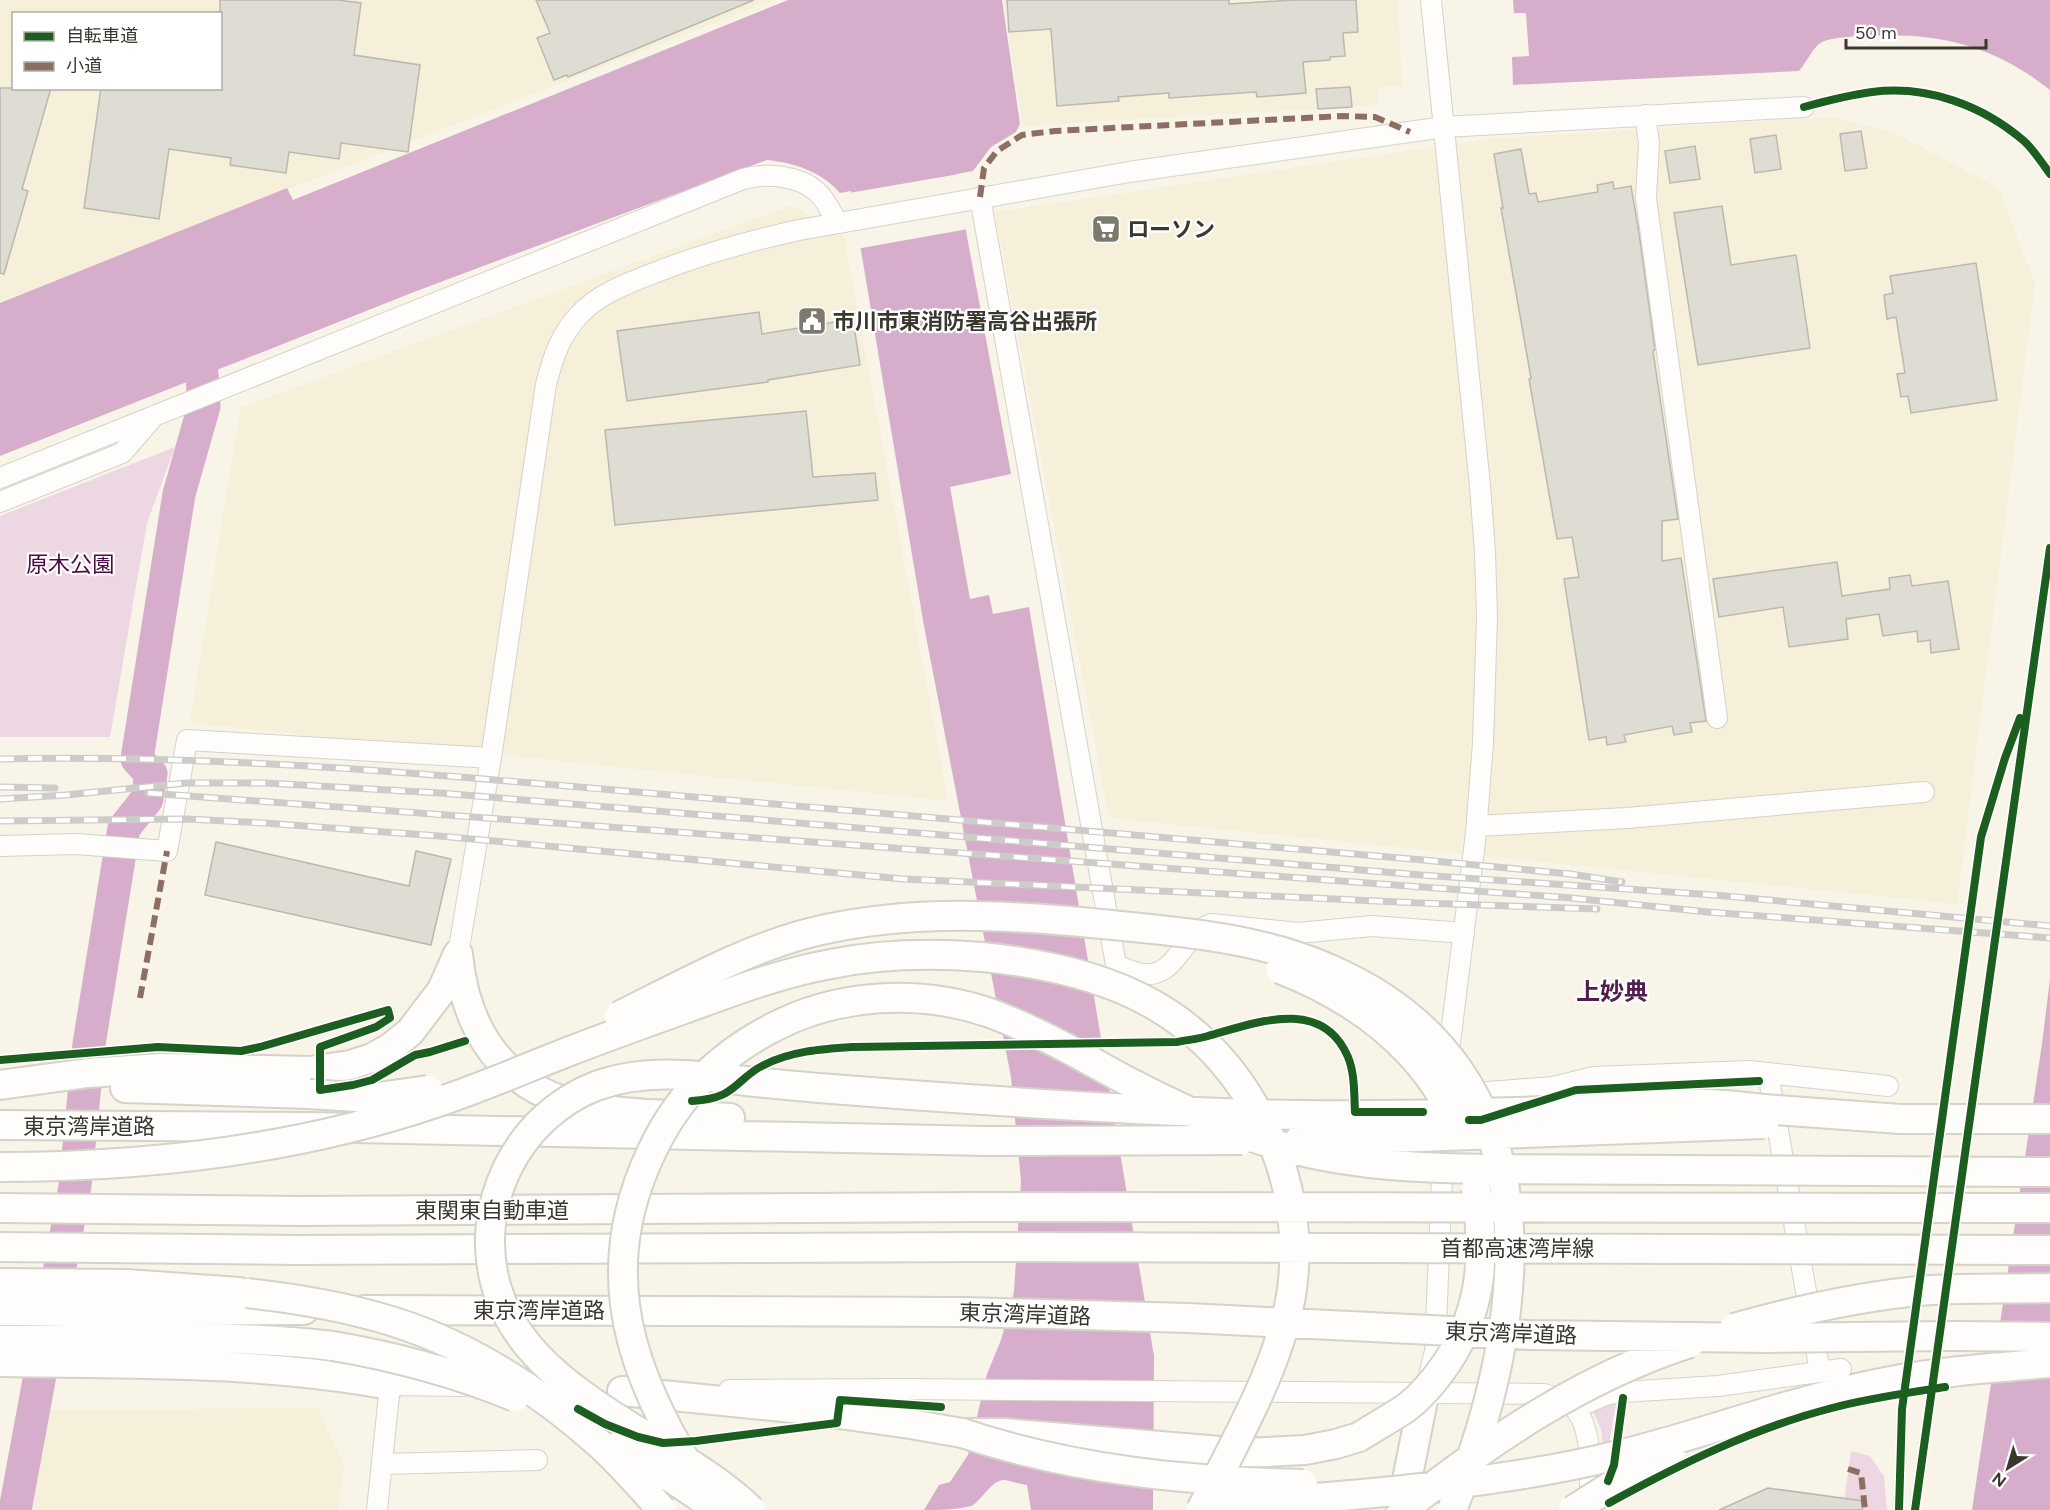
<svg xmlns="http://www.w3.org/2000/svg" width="2050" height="1510" viewBox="0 0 2050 1510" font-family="Figtree,'Noto Sans JP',sans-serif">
<rect width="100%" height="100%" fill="#f8f4e8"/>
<path fill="#f6efda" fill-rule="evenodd" d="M0,0H773L0,302ZM14,14H220V88H14Z
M1003,0H1398L1402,87H1379V105L1023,126Z
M1830,117L1895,133L1998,188L2035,283L1957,904L1109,818L995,212L1488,139Z
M792,205L844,236L948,801L190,723L240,408Z
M318,1408L344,1466L338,1510H32L45,1410Z"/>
<path fill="#ecd7e2" d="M175,447L147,523L110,737H0V516Z
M1618,1399C1611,1419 1613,1438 1604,1457L1601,1429L1593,1411L1594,1407Z
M1851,1451L1870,1456L1884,1476L1887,1510H1843Z"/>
<path fill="#d6aecb" d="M788,0H1002L1020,124L1016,132L991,147L973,171L957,174L966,231L1011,474L950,487L970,599L989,595L993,614L1029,607L1154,1356L1153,1510H1031L1027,1485C1019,1484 1011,1481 1004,1480C991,1480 982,1501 971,1506C957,1510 939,1510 924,1510L939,1485L950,1482L968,1455L987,1374L1001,1340L1014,1292L1021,1181L1011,1077L924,626L851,191L840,193C821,171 794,163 767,160L414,292L0,456V303L287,188L293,200Z
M1513,0H2050V90C1995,46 1938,32 1868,36C1853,37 1836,36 1822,42C1813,47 1806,63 1799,71L1513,85L1512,57L1529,56L1526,13H1514Z
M2050,979V1510H1972L2042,1044Z"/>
<path fill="#f8f4e8" d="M959,174L968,229L856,249L849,193Z"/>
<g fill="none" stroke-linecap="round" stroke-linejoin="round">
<path stroke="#d6aecb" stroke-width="33" d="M15,1510L75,1186L89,1044L124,828L147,799L151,774L137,759L179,494L204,406L202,374"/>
</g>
<path fill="#dfdcd3" stroke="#bbb8af" stroke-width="1.5" d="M220,0H338L361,3L354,55L420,65L408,152L341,143L339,159L289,152L286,173L230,165L231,158L169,149L159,219L84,208L101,88H220Z
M536,0H754L568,77L567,75L554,80L537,38L550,33Z
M1007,0H1229V4L1293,0H1356L1358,32L1343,33L1345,56L1330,57V60L1303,62L1306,93L1257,97L1256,92L1169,98V93L1118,97L1119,101L1057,106L1051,29L1009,32Z
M1350,87L1352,107L1318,109L1316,89Z
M0,88H51L22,189L28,191L4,274L0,273Z
M1861,131L1867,168L1845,171L1840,134Z
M1776,135L1781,169L1755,173L1750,139Z
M1695,146L1700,179L1670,183L1665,151Z
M1521,149L1529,194L1536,193L1538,202L1598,192L1597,185L1613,182L1614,189L1631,186L1639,233L1655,350L1653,351L1678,519L1662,521V561L1681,558L1706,721L1690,723L1692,732L1674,735L1672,726L1624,735L1626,742L1607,745L1606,737L1589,740L1564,579L1579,577L1572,537L1557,539L1529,379L1531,378L1501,208H1503L1494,154Z
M1722,206L1731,265L1796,255L1810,348L1698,365L1674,213Z
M1976,263L1997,400L1911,413L1908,396L1901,397L1897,374L1905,373L1896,317L1887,319L1884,295L1893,293L1890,276Z
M759,312L762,334L853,319L860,365L768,380V382L627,401L617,331Z
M806,411L813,477L875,473L878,500L615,525L605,430Z
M1837,562L1842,596L1890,589L1889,578L1910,575L1912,586L1948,581L1959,649L1931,653L1930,640L1918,642L1917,631L1883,636L1879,614L1846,619L1848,639L1789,647L1783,607L1719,617L1713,579Z
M216,842L409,886L416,851L451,859L431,945L205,895Z
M1768,1488L1863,1501L1862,1510H1719Z"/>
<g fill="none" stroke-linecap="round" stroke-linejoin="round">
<g stroke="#d5d2c9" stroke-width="22">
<path id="minor" d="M1431,0L1480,486L1485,552L1487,617L1483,743L1476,833L1447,1067
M1645,115L1649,143L1646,198L1717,718
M980,197L1116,965C1124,968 1134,973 1143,974C1178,978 1182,932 1212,924L1298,933L1372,926L1464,933
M0,478L743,179C765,173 798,175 816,191C826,199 831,213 838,223
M0,502L122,453L151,420
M1477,826L1627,818L1924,792
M0,846L76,844L167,851L187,740L491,758
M458,954L491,758L546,384C553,358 560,335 579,315C598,294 628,283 654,273C702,254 749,241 799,230L1129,172L1444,127L1804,107
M1768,1073L1820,1372
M1461,1094L1553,1087L1594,1077L1749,1071L1888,1086
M1428,1380L1435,1351L1444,1126
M729,1390L903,1389L1544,1394C1555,1397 1566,1400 1574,1408C1595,1429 1589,1482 1590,1510
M1575,1408L1608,1394L1624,1392L1718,1386L1841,1369
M382,1464L537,1460
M377,1510L390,1385L465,1386"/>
</g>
<g stroke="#d5d2c9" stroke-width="32">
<path id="highway" d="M458,954C464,1019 493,1075 558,1099C607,1117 677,1114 730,1118
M0,1085L88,1073L162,1068L309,1071L350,1065L372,1058L390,1048L410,1032L442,990L457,956
M125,1088L309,1094
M1900,1119H2050
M0,1125L310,1127L986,1141
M0,1208L300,1211L984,1207
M0,1247L297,1250L983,1247
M0,1283L127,1284L239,1292
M365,1310L966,1312
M0,1311L304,1310
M1953,1336L2050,1337
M0,1340C111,1339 223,1333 333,1346
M0,1362C130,1364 261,1361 390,1385
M622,1391L803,1409L910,1424L962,1433H1004L1245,1453L1305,1450L1336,1444L1359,1437
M1767,1412C1806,1401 1846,1389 1886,1382C1940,1371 1995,1368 2050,1363
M1401,1510L1424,1395"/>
</g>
<use href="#minor" stroke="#fefdfc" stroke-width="20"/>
<use href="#highway" stroke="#fefdfc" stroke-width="28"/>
<g stroke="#ceccc9" stroke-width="7">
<path id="rail" d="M0,759C220,754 440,775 659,794C913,816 1168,838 1423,860L1570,874L1622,882
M0,787L55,788
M148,793L1571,898L1708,912L2050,938
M0,799L66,795L186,783H266L440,793L1421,875L1714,895L2050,926
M0,821L186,819L264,823L439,836L903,879L1420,903L1597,909"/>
</g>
<use href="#rail" stroke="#fff" stroke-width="4.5" stroke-dasharray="14" stroke-linecap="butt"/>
<g stroke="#d5d2c9" stroke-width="32" stroke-linecap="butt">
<path id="highway-bridge" d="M1280,969C1357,999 1425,1049 1458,1127
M619,1016C682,985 745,949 813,932C912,908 1012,915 1112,925C1186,932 1264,939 1332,970C1561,1071 1530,1317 1452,1510
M309,1094L371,1098L428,1090
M1300,1139L1391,1138L1764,1124
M986,1141L1242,1140
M0,1167C147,1167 298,1150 438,1102C483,1087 526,1068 570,1051C609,1036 648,1022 687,1008C734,991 781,973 831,964C880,954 932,953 982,957C1110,969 1212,1011 1268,1133C1291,1181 1299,1236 1292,1289C1282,1362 1234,1443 1201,1510
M984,1207L2050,1208
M983,1247L2050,1250
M247,1293C292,1298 337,1305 381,1318C460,1340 535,1387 596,1441C620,1462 641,1487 662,1510
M966,1312L1188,1318L1530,1335L1766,1338L1953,1336
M1734,1328C1798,1310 1865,1295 1931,1290C1971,1288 2010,1289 2050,1288
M333,1346C398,1357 454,1372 515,1397
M962,1433C1073,1470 1187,1481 1303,1484
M1359,1437C1375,1427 1391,1418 1406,1408C1422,1396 1435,1380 1446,1364C1484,1308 1485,1253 1476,1188
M616,1447L673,1479L704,1500
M716,1510C642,1395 587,1289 651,1153C676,1098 718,1056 772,1028C838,993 920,989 990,1013C1033,1029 1074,1052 1114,1074C1159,1098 1204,1120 1252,1137C1328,1164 1407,1168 1486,1169L2050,1172
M751,1510C675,1437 529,1396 497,1289C472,1208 516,1117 596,1086C645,1068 696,1075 746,1081C775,1084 804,1087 832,1089C971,1100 1111,1109 1251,1114C1350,1117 1449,1114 1547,1111C1601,1109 1656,1103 1709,1104C1731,1105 1754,1108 1776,1110C1817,1113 1858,1116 1900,1119
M1217,1510C1279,1499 1341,1497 1403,1490C1473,1482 1545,1473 1614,1456C1665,1444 1716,1427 1767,1412
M1403,1510C1489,1441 1584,1377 1690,1343
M1573,1510L1627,1476L1671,1453"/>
</g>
<use href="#highway-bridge" stroke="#fefdfc" stroke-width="28"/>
<path stroke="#8d6e63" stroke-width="6" stroke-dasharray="12 6" stroke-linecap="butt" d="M980,197L984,168L997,151L1022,135L1055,131L1343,116L1375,117L1410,132
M140,998L167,851
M1848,1469L1861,1473L1865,1510"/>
<g stroke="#fff" stroke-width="11">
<path id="cycleway" d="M1804,107C1826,101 1849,95 1872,92C1927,85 1982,105 2024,141C2034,150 2042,163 2050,174
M0,1060L158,1047L241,1051L260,1047L388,1010L390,1018L376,1027L320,1047V1090L353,1085L372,1080L415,1055L430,1052L465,1041
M692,1101C703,1100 714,1099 724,1094C738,1087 747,1073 762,1066C790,1051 822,1049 853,1047L1177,1042C1187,1040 1198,1039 1208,1036C1255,1023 1322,996 1348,1057C1355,1074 1354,1094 1355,1112H1423
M1469,1120H1481L1576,1090L1759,1081
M578,1409L605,1424L638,1437L663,1443L696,1441L837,1423L840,1400L941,1407
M1608,1481L1614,1465L1623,1398
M1609,1503C1680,1464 1754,1428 1832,1408C1869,1398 1907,1393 1945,1387
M1899,1510L1902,1409L1981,837L2005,758L2020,718
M1915,1510L2050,548"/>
</g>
<use href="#cycleway" stroke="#1b5e20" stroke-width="8"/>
</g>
<defs>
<g id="supermarket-square" transform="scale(1.5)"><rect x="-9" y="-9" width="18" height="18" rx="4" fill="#7c796f" stroke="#fff"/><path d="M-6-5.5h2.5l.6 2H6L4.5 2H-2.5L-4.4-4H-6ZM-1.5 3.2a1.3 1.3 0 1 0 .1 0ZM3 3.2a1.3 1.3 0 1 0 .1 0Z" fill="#fff"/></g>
<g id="civic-square" transform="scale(1.5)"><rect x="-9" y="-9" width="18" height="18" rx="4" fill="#7c796f" stroke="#fff"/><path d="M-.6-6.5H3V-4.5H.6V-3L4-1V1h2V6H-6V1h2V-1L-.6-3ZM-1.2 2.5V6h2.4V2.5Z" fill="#fff"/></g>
</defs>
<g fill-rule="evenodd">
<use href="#supermarket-square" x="1106" y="229"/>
<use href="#civic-square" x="812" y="321"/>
</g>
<g text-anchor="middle" stroke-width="4.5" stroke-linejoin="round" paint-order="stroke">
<g font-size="22" font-weight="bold" fill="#39372e" stroke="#fff" text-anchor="start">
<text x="1127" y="237">ローソン</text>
<text x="833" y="329">市川市東消防署高谷出張所</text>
</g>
<g font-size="22" fill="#4c0846" stroke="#fff">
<text x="70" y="572">原木公園</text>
</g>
<g font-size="22" fill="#39372e" stroke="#fff">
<text x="89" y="1134">東京湾岸道路</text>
<text x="492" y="1218">東関東自動車道</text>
<text x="1517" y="1256">首都高速湾岸線</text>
<text x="539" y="1318">東京湾岸道路</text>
<text transform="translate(1025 1314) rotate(2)" y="8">東京湾岸道路</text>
<text transform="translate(1511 1333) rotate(2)" y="8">東京湾岸道路</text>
</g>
<g font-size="24" font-weight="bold" fill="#511d4b" stroke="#fff">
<text x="1612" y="1000">上妙典</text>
</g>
</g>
<rect x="12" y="12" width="210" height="78" fill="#ffffff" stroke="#b0afab" stroke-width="1.5"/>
<rect x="24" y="32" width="30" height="9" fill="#1b5e20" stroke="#b0afab" stroke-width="1.5"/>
<text x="66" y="42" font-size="18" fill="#39372e">自転車道</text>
<rect x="24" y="62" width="30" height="9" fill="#8d6e63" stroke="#b0afab" stroke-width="1.5"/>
<text x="66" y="72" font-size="18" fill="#39372e">小道</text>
<g transform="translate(2008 1468) rotate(217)" stroke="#ffffff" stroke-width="4.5" paint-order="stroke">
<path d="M0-4.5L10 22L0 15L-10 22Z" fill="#39372e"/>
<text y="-9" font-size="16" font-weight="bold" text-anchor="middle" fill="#39372e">N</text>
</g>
<path d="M1846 39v9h140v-9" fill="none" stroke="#39372e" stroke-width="3"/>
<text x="1855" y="39" font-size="18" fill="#39372e" stroke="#ffffff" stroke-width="4.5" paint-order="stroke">50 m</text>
</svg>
